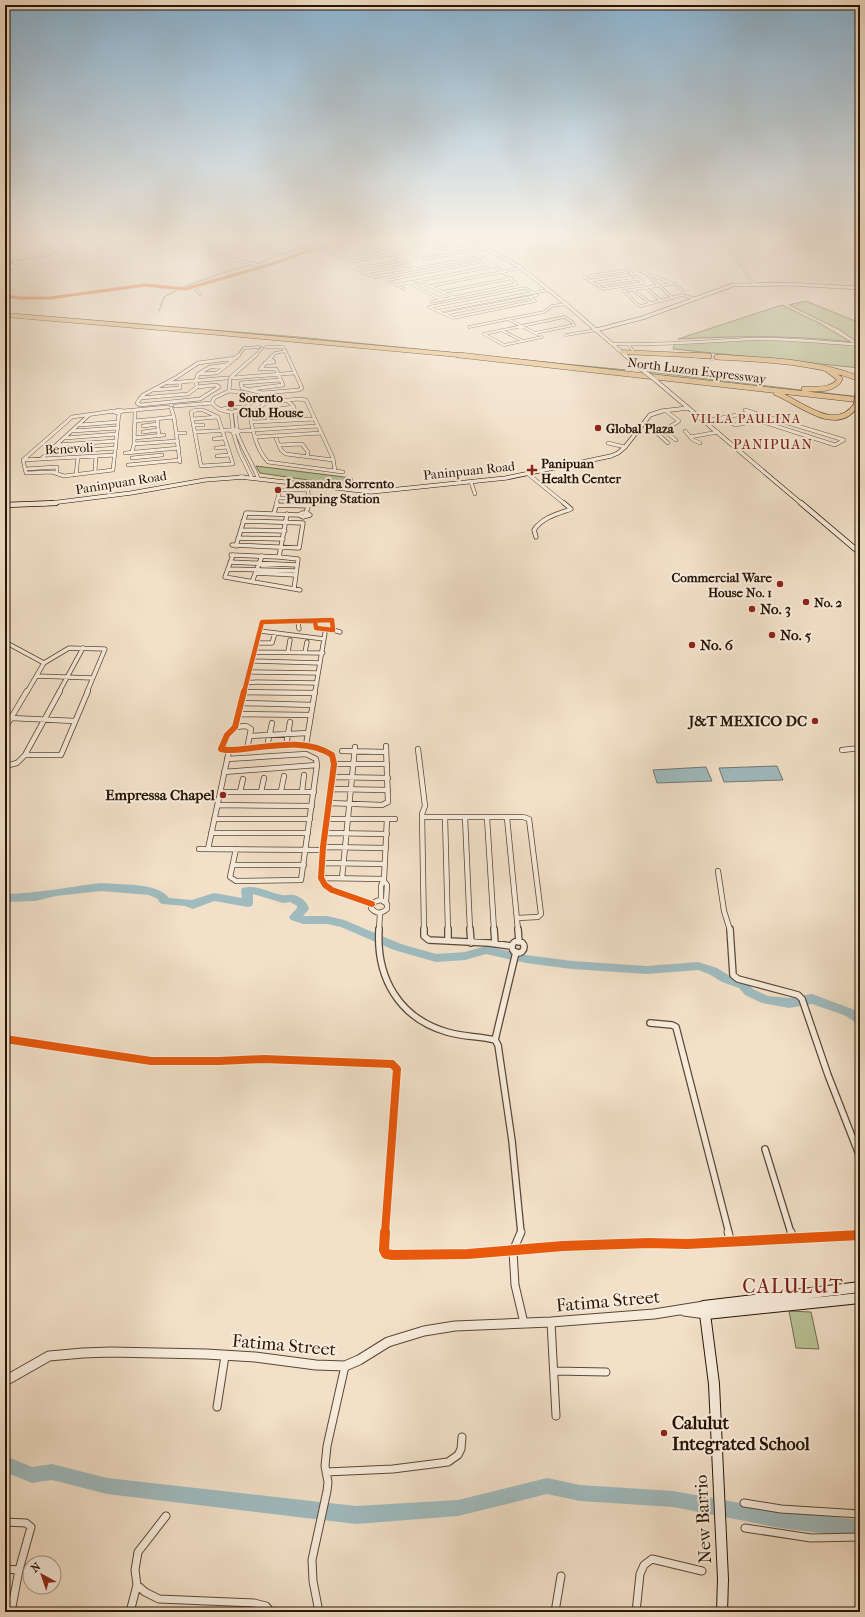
<svg xmlns="http://www.w3.org/2000/svg" width="865" height="1617" viewBox="0 0 865 1617" font-family="'IM FELL French Canon',serif">
<rect width="100%" height="100%" fill="#f2e0c8"/>
<filter id="stains"><feTurbulence type="fractalNoise" baseFrequency=".005" numOctaves="4"/><feColorMatrix values="0 0 0 0 .2 0 0 0 0 .09 0 0 0 0 .02 0 0 0 .5 -.17"/></filter>
<radialGradient id="worn" r=".72"><stop offset=".6" stop-color="#630" stop-opacity="0"/><stop offset="1" stop-color="#630" stop-opacity=".3"/></radialGradient>
<path fill="#b8c398" stroke="#6f6c4e" d="M806,301L860,323V344L840,330L789,305Z
M782,305L821,324L851,342C793,335 737,336 678,339Z
M5,313L298,337L625,370L5,314Z
M733,339H788L860,346V368L673,349L675,343Z
M649,372L860,397V399L652,375Z
M256,466L352,478L355,487L260,473Z
M789,1311L811,1312L819,1349L796,1348Z"/>
<path fill="#9fbbbf" stroke="#6f7875" d="M777,766L783,780L724,782L719,768Z
M706,767L712,781L657,783L653,770Z"/>
<g fill="none" stroke-linecap="round" stroke-linejoin="round">
<path stroke="#6f7875" stroke-width="1" d="M258,264L277,255L341,239
M5,273L18,267L11,262L13,261L53,255L56,249L55,243L66,239
M183,287L234,269L253,265
M159,311L164,297L177,290"/>
<path stroke="#6f7875" stroke-width="2.5" d="M5,1464L8,1465"/>
<path fill="#9fbbbf" fill-rule="evenodd" d="M101,883C120,885 157,882 169,898L192,900L214,893L242,898L241,891L242,888C256,884 268,892 282,895C287,896 292,893 297,896C303,899 307,902 309,909L303,916H327L344,920L401,944L436,954L465,952L486,946L526,955L572,961L647,966L698,962L717,968L730,976L747,982L753,989L768,996L789,998L812,994L852,1009L860,1014V1025L844,1015L812,1004L789,1008L762,1003L745,995L739,988L722,982L709,974L698,970L647,974L572,969L526,963L486,954L465,960L436,962L394,950L341,927L327,924H303L291,920L289,917L297,908V906L290,902L283,903L253,894V903L252,906L248,907L214,901L193,909L185,906L163,904L160,903L158,899L149,895L101,891L56,896L35,901L5,902V894C37,893 69,887 101,883Z
M8,1457L32,1467L52,1464L107,1478L356,1506L458,1500L547,1478L580,1485L673,1491L780,1510L860,1520V1538L780,1528L673,1507L580,1501L547,1494L458,1516L356,1524L107,1494L52,1480L32,1483L5,1472V1458Z"/>
<path stroke="#d3c1ab" stroke-width="5" stroke-dasharray="5 2.5" stroke-linecap="butt" d="M709,358L717,359"/>
<g stroke="#594736" stroke-width="3">
<path id="minor-far5" d="M376,239L393,248L438,239
M389,239L403,246
M405,239L422,248
M722,239L754,284
M364,242L416,269
M234,246L249,239
M296,246L330,239
M439,246L447,245L456,248
M422,248L429,249H420Z
M429,248L467,249
M324,251L338,258L379,250
M324,251L333,247L365,242
M200,252L220,244
M328,253L372,246
M277,254L268,253L298,239
M415,257L434,253
M424,259L485,248
M399,261L357,269L375,277L484,256
M349,262L420,249
M628,270L643,283L603,289L584,277Z
M364,273L408,265
M649,277L673,298
M388,280L484,261
M388,280L404,289
M419,281L453,297
M589,281L633,274
M408,282L442,300
M396,285L495,266
M596,285L638,279
M430,286L521,268
M193,287L200,294
M525,288L537,295L530,297L535,301L453,318L429,307Z
M646,288L661,301
M633,290L650,303
M623,291L671,284
M624,291L638,305L641,306L682,295L683,291L674,284L640,271
M443,292L512,278
M682,295L696,299
M431,302L517,284L495,266L482,259
M438,311L548,290
M444,314L530,297
M508,319L537,334
M469,327L544,312L552,306L566,304
M501,330L523,341
M535,333L574,325L571,321L564,317L484,334L504,345L542,337
M566,335L596,330
M629,345L633,351
M266,347H283L287,356
M238,356L244,348L259,347
M255,356L262,348
M272,356L275,353L286,351"/>
</g>
<g stroke="#594736" stroke-width="4">
<path id="minor-far4" d="M265,363L274,362L270,358
M199,374L217,373L239,355
M231,377L256,355
M233,378L294,373
M281,380L241,383L242,388L262,393L299,390L302,388L287,355
M180,382L227,378
M197,387L216,385L219,387L200,399L140,405L137,403L143,395L177,377L198,363L236,358
M252,389L283,385L276,369H260L273,355
M153,390L180,388V382L168,383
M229,391L241,392L252,398V402C241,414 223,416 212,403L214,398Z
M229,391L230,379
M140,398L188,394L197,387L196,381L198,374L210,367L226,365
M299,399L306,400L333,458L335,471L268,462C256,449 253,432 250,415L267,402Z
M175,406L212,403
M235,407L245,408
M171,408L174,417L180,462
M118,410L123,411L119,413L114,412Z
M196,410H203L218,417L233,464L201,466L191,412Z
M220,410L230,407
M745,410L844,440L835,445L760,421
M114,411L72,417L23,460L26,473L52,472L64,476L113,470L119,413
M123,411L168,407
M235,411L237,429
M666,411L679,421L658,434L668,443
M231,412L233,429
M272,414L295,413L294,407L288,401
M724,418L735,425L762,420
M157,419L159,436
M193,419L217,417
M135,421L174,417
M268,421V417L278,409L294,407
M705,421L753,412
M252,422L315,419
M80,425L118,422
M193,425H203
M143,426L158,424
M233,429L240,431L237,433L231,431Z
M72,431L118,428
M240,431L317,426
M664,431L676,440
M685,431L693,440L700,443
M143,432L158,430
M195,432L231,430
M233,432L239,451L252,478
M176,433H185
M237,433C243,450 252,462 258,478
M275,436L281,450L286,454L333,460
M256,437L321,433
M690,437L718,432
M65,438L117,434
M134,438L164,435
M214,439L224,438
M608,443L625,447
M134,444L178,441
M57,445L116,441
M279,445L302,444L308,452L307,457
M216,448L227,447
M132,452L134,444L135,412
M48,453L116,448
M125,453L179,448
M217,456L230,455
M132,458L162,455
M41,459L90,414
M23,460L115,455
M128,465L180,460
M25,469L57,467V472
M335,471L343,472
M95,472L96,456
M528,474L565,504
M76,475L78,457
M471,482L475,494
M278,498H309
M276,504L280,490H308
M309,504L308,490L311,483"/>
</g>
<g stroke="#594736" stroke-width="5">
<path id="minor-far3" d="M277,505L309,506
M274,513L277,503
M302,513H307L310,515L303,517L299,515Z
M306,513L309,503
M241,530L285,531
M536,537L534,530C543,517 557,514 571,509L564,503
M238,538L283,539
M232,545L299,548L303,523L243,521
M236,546L246,513L300,515
M231,555L279,557L287,514
M233,555L225,577L300,590
M279,557L298,559L294,589
M230,562L297,565
M228,569L296,571
M256,573L296,575
M252,582L262,556
M298,622L299,629
M333,630L340,632
M260,631L324,639
M5,642L44,663
M257,643H272L275,633
M255,652L323,653
M288,652L290,640
M305,652L307,642
M253,661L320,663
M249,672L318,673
M37,676L93,678
M247,682L317,683
M27,692L44,663L69,648L105,649L87,692
M59,692L83,648
M244,692L262,622L332,620L333,630L316,628L315,621
M315,692L325,633"/>
</g>
<g stroke="#594736" stroke-width="6">
<path id="minor-far2" d="M244,691L235,727L227,735L221,749C232,752 241,749 252,748C278,745 309,740 332,755L334,764L323,847L321,878L325,885L332,890L372,904
M244,692L315,693
M241,703L313,705
M238,714L311,715
M11,718L75,721
M235,727L246,726L251,729L247,749
M5,728L27,691
M250,736L308,733
M306,745L315,691
M286,746L290,722
M267,747L272,723
M418,749L425,806L422,814L424,930
M842,750L860,748
M342,751L386,752
M25,755L60,691
M227,759L306,754L316,759L317,765L301,880L236,881L230,877L236,849
M334,764H387
M5,766L17,763L25,755H61L88,691
M224,772L317,765
M332,777L388,778
M331,789L388,790
M281,791L284,776
M221,792H314
M240,792L243,779
M261,792L264,778
M302,792L304,775
M329,803L382,805L388,802L386,746
M218,805L312,806
M423,817H523L529,819L541,914L538,917L517,918
M445,817L448,930
M465,817L470,930
M487,818L494,930
M507,818L518,930
M214,819H310
M327,819H395
M211,833H308
M326,833L387,834
M323,847L386,848
M199,849L323,850
M208,849L229,751
M322,863L385,864
M233,865H304
M718,871L724,911L730,930
M321,878L384,879
M342,878L355,747
M384,881L387,885L386,902
M381,900V886L384,879L387,819
M381,900L387,904V909C381,914 376,914 371,908C373,902 375,901 381,900Z
M379,930L380,913"/>
</g>
<g stroke="#594736" stroke-width="8">
<path id="minor-far1" d="M379,929C376,978 399,1018 447,1032C463,1037 479,1036 495,1040L498,1045L512,1141L521,1233
M424,929V936L429,940L489,943L511,946
M448,929V941
M470,929L471,943
M494,929L495,944
M518,929L519,942
M730,929L733,975L738,979L798,995L802,999L828,1075L860,1157
M512 947a6 6 0 1 1 12 0a6 6 0 1 1-12 0Z
M650,1023L672,1025L676,1027L729,1233
M5,1039L151,1061H219L264,1059L392,1064L397,1069L385,1233
M495,1040L516,952
M765,1149L791,1233"/>
</g>
<g stroke="#594736" stroke-width="9">
<path id="minor" d="M385,1232L384,1250L386,1254L393,1255L468,1254L563,1246L649,1243L687,1244L860,1235
M521,1232L513,1251L515,1285L524,1323
M728,1232L731,1242
M791,1232L793,1239
M551,1322L556,1416
M555,1371L606,1372
M217,1407L225,1356
M326,1472L393,1469L448,1462L458,1455L461,1449L462,1437
M744,1503L781,1509L860,1514
M5,1522L26,1523L31,1527L19,1570
M745,1528L811,1538L860,1537
M5,1569L19,1570L11,1612
M137,1585L145,1592L159,1599L254,1603L266,1606L271,1612
M130,1612L137,1585L135,1570L138,1552L166,1516
M319,1612L313,1581L312,1560L327,1491L328,1482L325,1466L327,1446L345,1366
M555,1612L561,1576
M636,1612L640,1574L644,1565L652,1559L702,1571"/>
</g>
<g stroke="#594736" stroke-width="3.5">
<path id="tertiary-far1" d="M147,239L262,266
M5,296L20,298H50L145,285L185,289L269,265L305,252L335,244L363,239
M612,344C659,346 706,341 753,339C789,338 824,342 860,345"/>
</g>
<g stroke="#594736" stroke-width="11">
<path id="tertiary" d="M684,1311L706,1314
M5,1381L49,1356L83,1353L111,1352L206,1354L255,1357L316,1365L345,1366L359,1360L388,1342L424,1331L455,1326L551,1322L654,1314L704,1306"/>
</g>
<g stroke="#261405" stroke-width="4">
<path id="secondary-far3" d="M469,239L520,267L566,304L626,356
M596,330L642,318L733,285L789,284L860,288"/>
</g>
<g stroke="#261405" stroke-width="4.5">
<path id="secondary-far2" d="M625,355L640,368
M654,379L802,504
M240,477L371,492L506,478L611,456L618,453L625,447L650,415L662,411L688,408
M43,504L131,493L205,480L244,477"/>
</g>
<g stroke="#261405" stroke-width="6">
<path id="secondary-far1" d="M801,503L860,553
M5,505L56,503"/>
</g>
<g stroke="#261405" stroke-width="12">
<path id="secondary" d="M706,1314L860,1298
M722,1612L723,1579L714,1384L704,1306L860,1287"/>
</g>
<g stroke="#261405" stroke-width="5">
<path id="motorway-far1" d="M5,315L219,333L469,356
M622,352L709,356"/>
</g>
<g stroke="#261405" stroke-width="6">
<path id="motorway" d="M459,355L860,400
M693,355L709,356
M717,357C766,360 814,361 860,379
M804,389C816,389 834,391 840,379L828,370
M776,393C798,401 836,436 856,405"/>
</g>
<use href="#minor-far5" stroke="#f7ebdb" stroke-width="2"/>
<use href="#minor-far4" stroke="#f7ebdb" stroke-width="3"/>
<use href="#minor-far3" stroke="#f7ebdb" stroke-width="3.5"/>
<use href="#minor-far2" stroke="#f7ebdb" stroke-width="4.5"/>
<use href="#minor-far1" stroke="#f7ebdb" stroke-width="5.5"/>
<use href="#minor" stroke="#f7ebdb" stroke-width="7"/>
<use href="#tertiary-far1" stroke="#f7ebdb" stroke-width="2.5"/>
<use href="#tertiary" stroke="#f7ebdb" stroke-width="9"/>
<use href="#secondary-far3" stroke="#f7ebdb" stroke-width="3"/>
<use href="#secondary-far2" stroke="#f7ebdb" stroke-width="3.5"/>
<use href="#secondary-far1" stroke="#f7ebdb" stroke-width="4.5"/>
<use href="#secondary" stroke="#f7ebdb" stroke-width="10"/>
<use href="#motorway-far1" stroke="#e9c084" stroke-width="4"/>
<use href="#motorway" stroke="#e9c084" stroke-width="5"/>
<g stroke="#261405" stroke-width="4.5" stroke-linecap="butt">
<path id="secondary-bridge" d="M640,368L654,379"/>
</g>
<g stroke="#261405" stroke-width="6" stroke-linecap="butt">
<path id="motorway-bridge" d="M856,405L858,391"/>
</g>
<use href="#secondary-bridge" stroke="#f7ebdb" stroke-width="3.5"/>
<use href="#motorway-bridge" stroke="#e9c084" stroke-width="5"/>
<g stroke="#f7ebdb" stroke-width="4">
<path id="cycleway-far4" d="M5,296L20,298H50L145,285L185,289L269,265L305,252L335,244L363,239"/>
</g>
<g stroke="#f7ebdb" stroke-width="6">
<path id="cycleway-far3" d="M244,692L262,622L332,620L333,630L316,628L315,621"/>
</g>
<g stroke="#f7ebdb" stroke-width="8">
<path id="cycleway-far2" d="M244,691L235,727L227,735L221,749C232,752 241,749 252,748C278,745 309,740 332,755L334,764L323,847L321,878L325,885L332,890L372,904"/>
</g>
<g stroke="#f7ebdb" stroke-width="10">
<path id="cycleway-far1" d="M5,1039L151,1061H219L264,1059L392,1064L397,1069L385,1233"/>
</g>
<g stroke="#f7ebdb" stroke-width="12">
<path id="cycleway" d="M385,1232L384,1250L386,1254L393,1255L468,1254L563,1246L649,1243L687,1244L860,1235"/>
</g>
<use href="#cycleway-far4" stroke="#e8590c" stroke-width="3"/>
<use href="#cycleway-far3" stroke="#e8590c" stroke-width="4.5"/>
<use href="#cycleway-far2" stroke="#e8590c" stroke-width="6"/>
<use href="#cycleway-far1" stroke="#e8590c" stroke-width="8"/>
<use href="#cycleway" stroke="#e8590c" stroke-width="10"/>
</g>
<linearGradient id="sky" x2="0" y2="1"><stop stop-color="#8bb7d8"/><stop offset="0.51" stop-color="#f9f1e6"/><stop offset="1" stop-color="#f9f1e6" stop-opacity="0"/></linearGradient>
<rect width="865" height="466" fill="url(#sky)"/>
<g fill="#8f2418" stroke="#f7ebdb" stroke-width="1.5">
<circle cx="231" cy="404" r="4"/>
<circle cx="598" cy="428" r="4"/>
<path d="M530 464h4v4h4v4h-4v4h-4v-4h-4v-4h4z"/>
<circle cx="278" cy="490" r="4"/>
<circle cx="780" cy="584" r="4"/>
<circle cx="806" cy="602" r="4"/>
<circle cx="752" cy="609" r="4"/>
<circle cx="772" cy="635" r="4"/>
<circle cx="692" cy="645" r="4"/>
<circle cx="815" cy="721" r="4"/>
<circle cx="223" cy="795" r="4"/>
<circle cx="664" cy="1433" r="4"/>
</g>
<g text-anchor="middle" stroke-width="4" stroke-linejoin="round" paint-order="stroke">
<g font-size="13" fill="#261405" stroke="#f7ebdb">
<text transform="translate(697 370) rotate(7)" y="5">North Luzon Expressway</text>
<text transform="translate(69 448) rotate(-3)" y="5">Benevoli</text>
<text transform="translate(469 470) rotate(-6)" y="5">Paninpuan Road</text>
<text transform="translate(121 482) rotate(-9)" y="5">Paninpuan Road</text>
</g>
<g font-size="13" font-weight="bold" fill="#261405" stroke="#f7ebdb" text-anchor="start">
<text x="239" y="402">Sorento<tspan x="239" dy="15">Club House</tspan></text>
<text x="606" y="433">Global Plaza</text>
<text x="541" y="468">Panipuan<tspan x="541" dy="15">Health Center</tspan></text>
<text x="286" y="488">Lessandra Sorrento<tspan x="286" dy="15">Pumping Station</tspan></text>
<text x="772" y="582" text-anchor="end">Commercial Ware<tspan x="772" dy="15">House No. 1</tspan></text>
<text x="814" y="607">No. 2</text>
</g>
<g font-size="13" letter-spacing="1" fill="#7a1f14" stroke="#f7ebdb">
<text x="746" y="423">VILLA PAULINA</text>
</g>
<g font-size="14" letter-spacing="1" fill="#7a1f14" stroke="#f7ebdb">
<text x="773" y="449">PANIPUAN</text>
</g>
<g font-size="15" font-weight="bold" fill="#261405" stroke="#f7ebdb" text-anchor="start">
<text x="760" y="614">No. 3</text>
<text x="780" y="640">No. 5</text>
<text x="700" y="650">No. 6</text>
<text x="807" y="726" text-anchor="end">J&amp;T MEXICO DC</text>
<text x="215" y="800" text-anchor="end">Empressa Chapel</text>
</g>
<g font-size="18" fill="#261405" stroke="#f7ebdb">
<text transform="translate(608 1301) rotate(-5)" y="6">Fatima Street</text>
<text transform="translate(284 1345) rotate(5)" y="6">Fatima Street</text>
<text transform="translate(703 1519) rotate(-93)" y="6">New Barrio</text>
</g>
<g font-size="18" font-weight="bold" fill="#261405" stroke="#f7ebdb" text-anchor="start">
<text x="672" y="1429">Calulut<tspan x="672" dy="21">Integrated School</tspan></text>
</g>
<g font-size="20" letter-spacing="1" fill="#7a1f14" stroke="#f7ebdb">
<text x="793" y="1293">CALULUT</text>
</g>
</g>
<rect width="865" height="1617" fill="none" stroke="#f2e0c8" stroke-width="20"/>
<rect x="6" y="6" width="853" height="1605" fill="none" stroke="#261405" stroke-width="2"/>
<rect x="10" y="10" width="845" height="1597" fill="none" stroke="#261405"/>
<g transform="translate(42 1575) rotate(320)"><circle r="19" fill="#f7ebdb" stroke="#a39585"/>
<path d="M0-3L7 15L0 10L-7 15Z" fill="#8f2418"/>
<text y="-6" font-size="11" font-weight="bold" text-anchor="middle" fill="#261405">N</text>
</g>
<rect width="100%" height="100%" filter="url(#stains)"/>
<rect width="100%" height="100%" fill="url(#worn)"/>
</svg>
